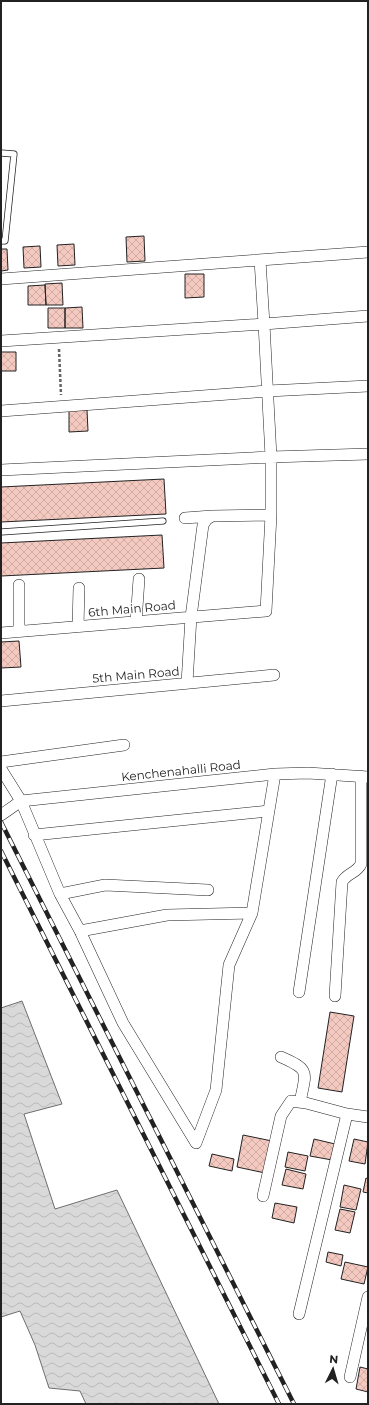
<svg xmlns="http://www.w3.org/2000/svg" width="369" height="1405" viewBox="0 0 369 1405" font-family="Montserrat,sans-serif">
<defs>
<pattern id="water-waves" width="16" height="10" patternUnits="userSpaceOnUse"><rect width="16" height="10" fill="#d9d9d9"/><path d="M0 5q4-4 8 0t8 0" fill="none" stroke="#bababa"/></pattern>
<pattern id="building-cross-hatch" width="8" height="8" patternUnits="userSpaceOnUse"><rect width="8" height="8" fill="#f3c9c0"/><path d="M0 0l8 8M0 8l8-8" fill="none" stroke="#d0aca5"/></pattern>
</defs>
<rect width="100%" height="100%" fill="#fff"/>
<path fill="url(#water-waves)" stroke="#6f6f6f" d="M22,1001L62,1104L24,1114L55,1209L117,1190L219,1404H86L80,1391L49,1388L35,1345L20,1311L1,1317V1008Z"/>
<path fill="url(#building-cross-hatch)" stroke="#222" d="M144,236L145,261L127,262L126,237Z
M74,244L75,265L58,266L57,245Z
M40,246L41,267L24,268L23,247Z
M1,249H7L8,270L1,271Z
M185,274H204V297L185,298Z
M62,283L63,305H46L45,284Z
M45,285L46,305H28V286Z
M82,307L83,328H65V308Z
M48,308H65V328H48Z
M1,352H16V371H1Z
M69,410H87L88,431L69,432Z
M164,479L166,514L1,522V487Z
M162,535L164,568L1,576V543Z
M19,641L21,667L1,668V642Z
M330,1012L354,1016L342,1092L318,1088Z
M243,1135L272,1141L265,1173L237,1167Z
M314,1139L335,1144L332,1160L310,1156Z
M354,1139L368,1142L365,1164L349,1161Z
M288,1152L308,1156L305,1171L285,1167Z
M212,1154L234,1159L232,1171L209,1166Z
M286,1169L306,1174L303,1189L282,1185Z
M366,1178L368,1179V1193L363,1192Z
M344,1185L361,1189L356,1210L340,1207Z
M275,1203L297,1207L294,1223L272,1218Z
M340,1209L355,1212L350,1233L335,1230Z
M328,1252L343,1255L341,1266L326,1262Z
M345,1262L368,1267L364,1284L341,1279Z
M360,1367L368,1369V1392L356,1389Z"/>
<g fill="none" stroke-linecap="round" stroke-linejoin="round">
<g stroke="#222" stroke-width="7">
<path id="lane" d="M1,153L14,154L5,241H1
M1,532L163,521"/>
</g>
<g stroke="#222" stroke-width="12">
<path id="street" d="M1,279L368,252
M1,341L264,324L260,260
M1,411L268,391L368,386
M1,470L271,457L368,454
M185,518L212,516
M136,622L139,579
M78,627L79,588
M19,632V585
M1,633L266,611L271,515V457L264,324L368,316
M187,683L191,617L203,525L207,519L212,516L271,515
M1,701L274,675
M1,762L124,745
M1,769L21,801L60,894L80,931L123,1023L196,1143L216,1090L229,965L252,913L275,774
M1,815L21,801L275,774L308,773L368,777
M34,835L269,811
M60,894L105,885L208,890
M80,931L167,915L252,913
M299,992L332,774
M335,996L342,882C347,873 357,873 361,864V776
M281,1057C311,1070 306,1072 300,1102
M263,1196L281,1116L291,1101L306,1103L347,1114
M299,1314L347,1114L368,1117
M350,1377L368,1297"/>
</g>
<path stroke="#646464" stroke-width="2.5" stroke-dasharray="3 2" stroke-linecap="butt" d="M59,349L61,395"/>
<use href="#lane" stroke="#fff" stroke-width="5.5"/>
<use href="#street" stroke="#fff" stroke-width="11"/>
<g stroke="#222" stroke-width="4.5">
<path id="rail" d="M1,822L294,1404
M1,851L279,1404"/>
</g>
<use href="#rail" stroke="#fff" stroke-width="3" stroke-dasharray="9" stroke-linecap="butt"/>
</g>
<g text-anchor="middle" stroke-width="3" stroke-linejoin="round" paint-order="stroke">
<g font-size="12" fill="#222" stroke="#fff">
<text transform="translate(132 609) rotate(-5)" y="4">6th Main Road</text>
<text transform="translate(136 675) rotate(-5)" y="4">5th Main Road</text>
<text transform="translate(181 771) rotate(-6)" y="4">Kenchenahalli Road</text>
</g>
</g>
<rect width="369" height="1405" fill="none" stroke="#222222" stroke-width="4"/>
<g transform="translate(333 1369) rotate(5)" stroke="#ffffff" stroke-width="3" paint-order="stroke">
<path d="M0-3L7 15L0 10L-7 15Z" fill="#222222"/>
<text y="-6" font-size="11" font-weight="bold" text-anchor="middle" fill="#222222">N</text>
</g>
</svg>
